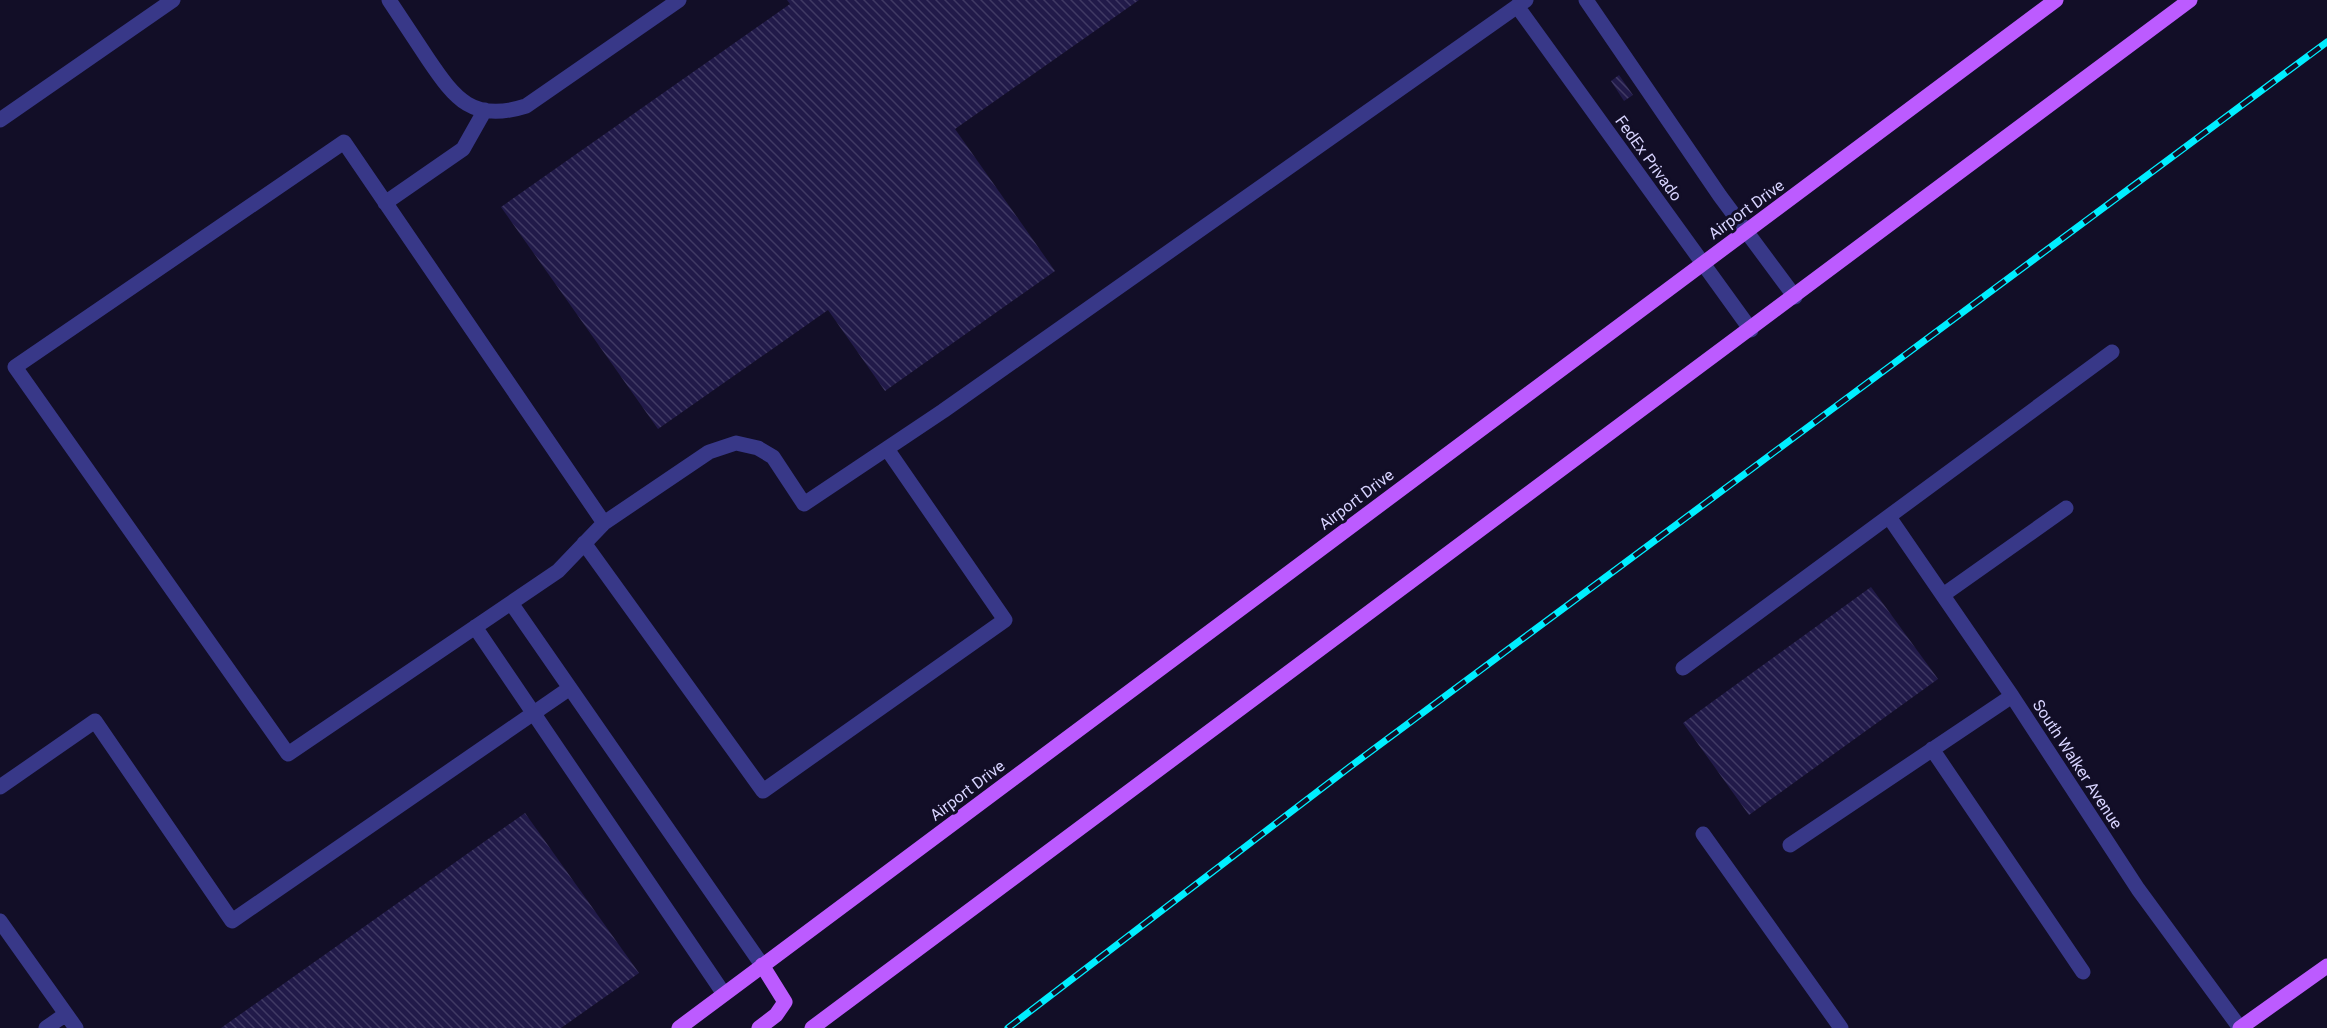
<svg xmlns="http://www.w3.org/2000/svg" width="2327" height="1028" viewBox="0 0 2327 1028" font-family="Roboto,sans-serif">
<defs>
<pattern id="building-back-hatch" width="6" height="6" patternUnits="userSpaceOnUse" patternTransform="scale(1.5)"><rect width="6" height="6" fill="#211a49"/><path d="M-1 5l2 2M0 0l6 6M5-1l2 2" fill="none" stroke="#403a64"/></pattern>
</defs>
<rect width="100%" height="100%" fill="#120e27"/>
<path fill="url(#building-back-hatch)" d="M787,0H1139L955,129L1055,271L885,391L828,310L658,429L501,207L790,4Z
M1619,75L1633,95L1624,101L1611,81Z
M1871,587L1938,679L1749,815L1683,723Z
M525,813L639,973L561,1028H221Z"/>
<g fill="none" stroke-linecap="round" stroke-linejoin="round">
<path stroke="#383888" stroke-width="15" d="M389,0C402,20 415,39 428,59C455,99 473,123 526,106L679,0
M1586,0L1720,196L1795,297
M1517,6L1751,330
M0,120L173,0
M385,203L463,149L485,110
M1889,517L2012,696L2138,889L2240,1028
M604,523L344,142L15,367L288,754L558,571L604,523L709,452L736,443L758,448L773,457L804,504L943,411L1526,0
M584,543L763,791L1005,620L887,449
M1943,595L2066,508
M511,603L762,965
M475,627L724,994
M1683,668L2112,352
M1932,749L2083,972
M0,787L95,721L232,921L570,688
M1703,834L1841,1028
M1790,845L2012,696
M0,921L76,1028
M46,1028L66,1014"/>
<path stroke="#bc5bff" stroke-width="15" d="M679,1028L2056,0
M759,1028L776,1015L785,1002L762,965
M812,1028L2190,0
M2240,1028L2327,966"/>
<g stroke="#0ef" stroke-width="7">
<path id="rail" d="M1008,1028L1351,766L2327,42"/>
</g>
<use href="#rail" stroke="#120e27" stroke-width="4.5" stroke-dasharray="14" stroke-linecap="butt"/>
</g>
<g text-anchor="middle" stroke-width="6" stroke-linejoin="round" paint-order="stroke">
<g font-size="16" fill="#d8d4ff" stroke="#120e27">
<text transform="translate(1649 158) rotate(54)" y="6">FedEx Privado</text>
<text transform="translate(1746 209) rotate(-36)" y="6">Airport Drive</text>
<text transform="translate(1356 499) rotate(-37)" y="6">Airport Drive</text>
<text transform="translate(2078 764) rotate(57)" y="6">South Walker Avenue</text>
<text transform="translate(967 790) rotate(-37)" y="6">Airport Drive</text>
</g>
</g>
</svg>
